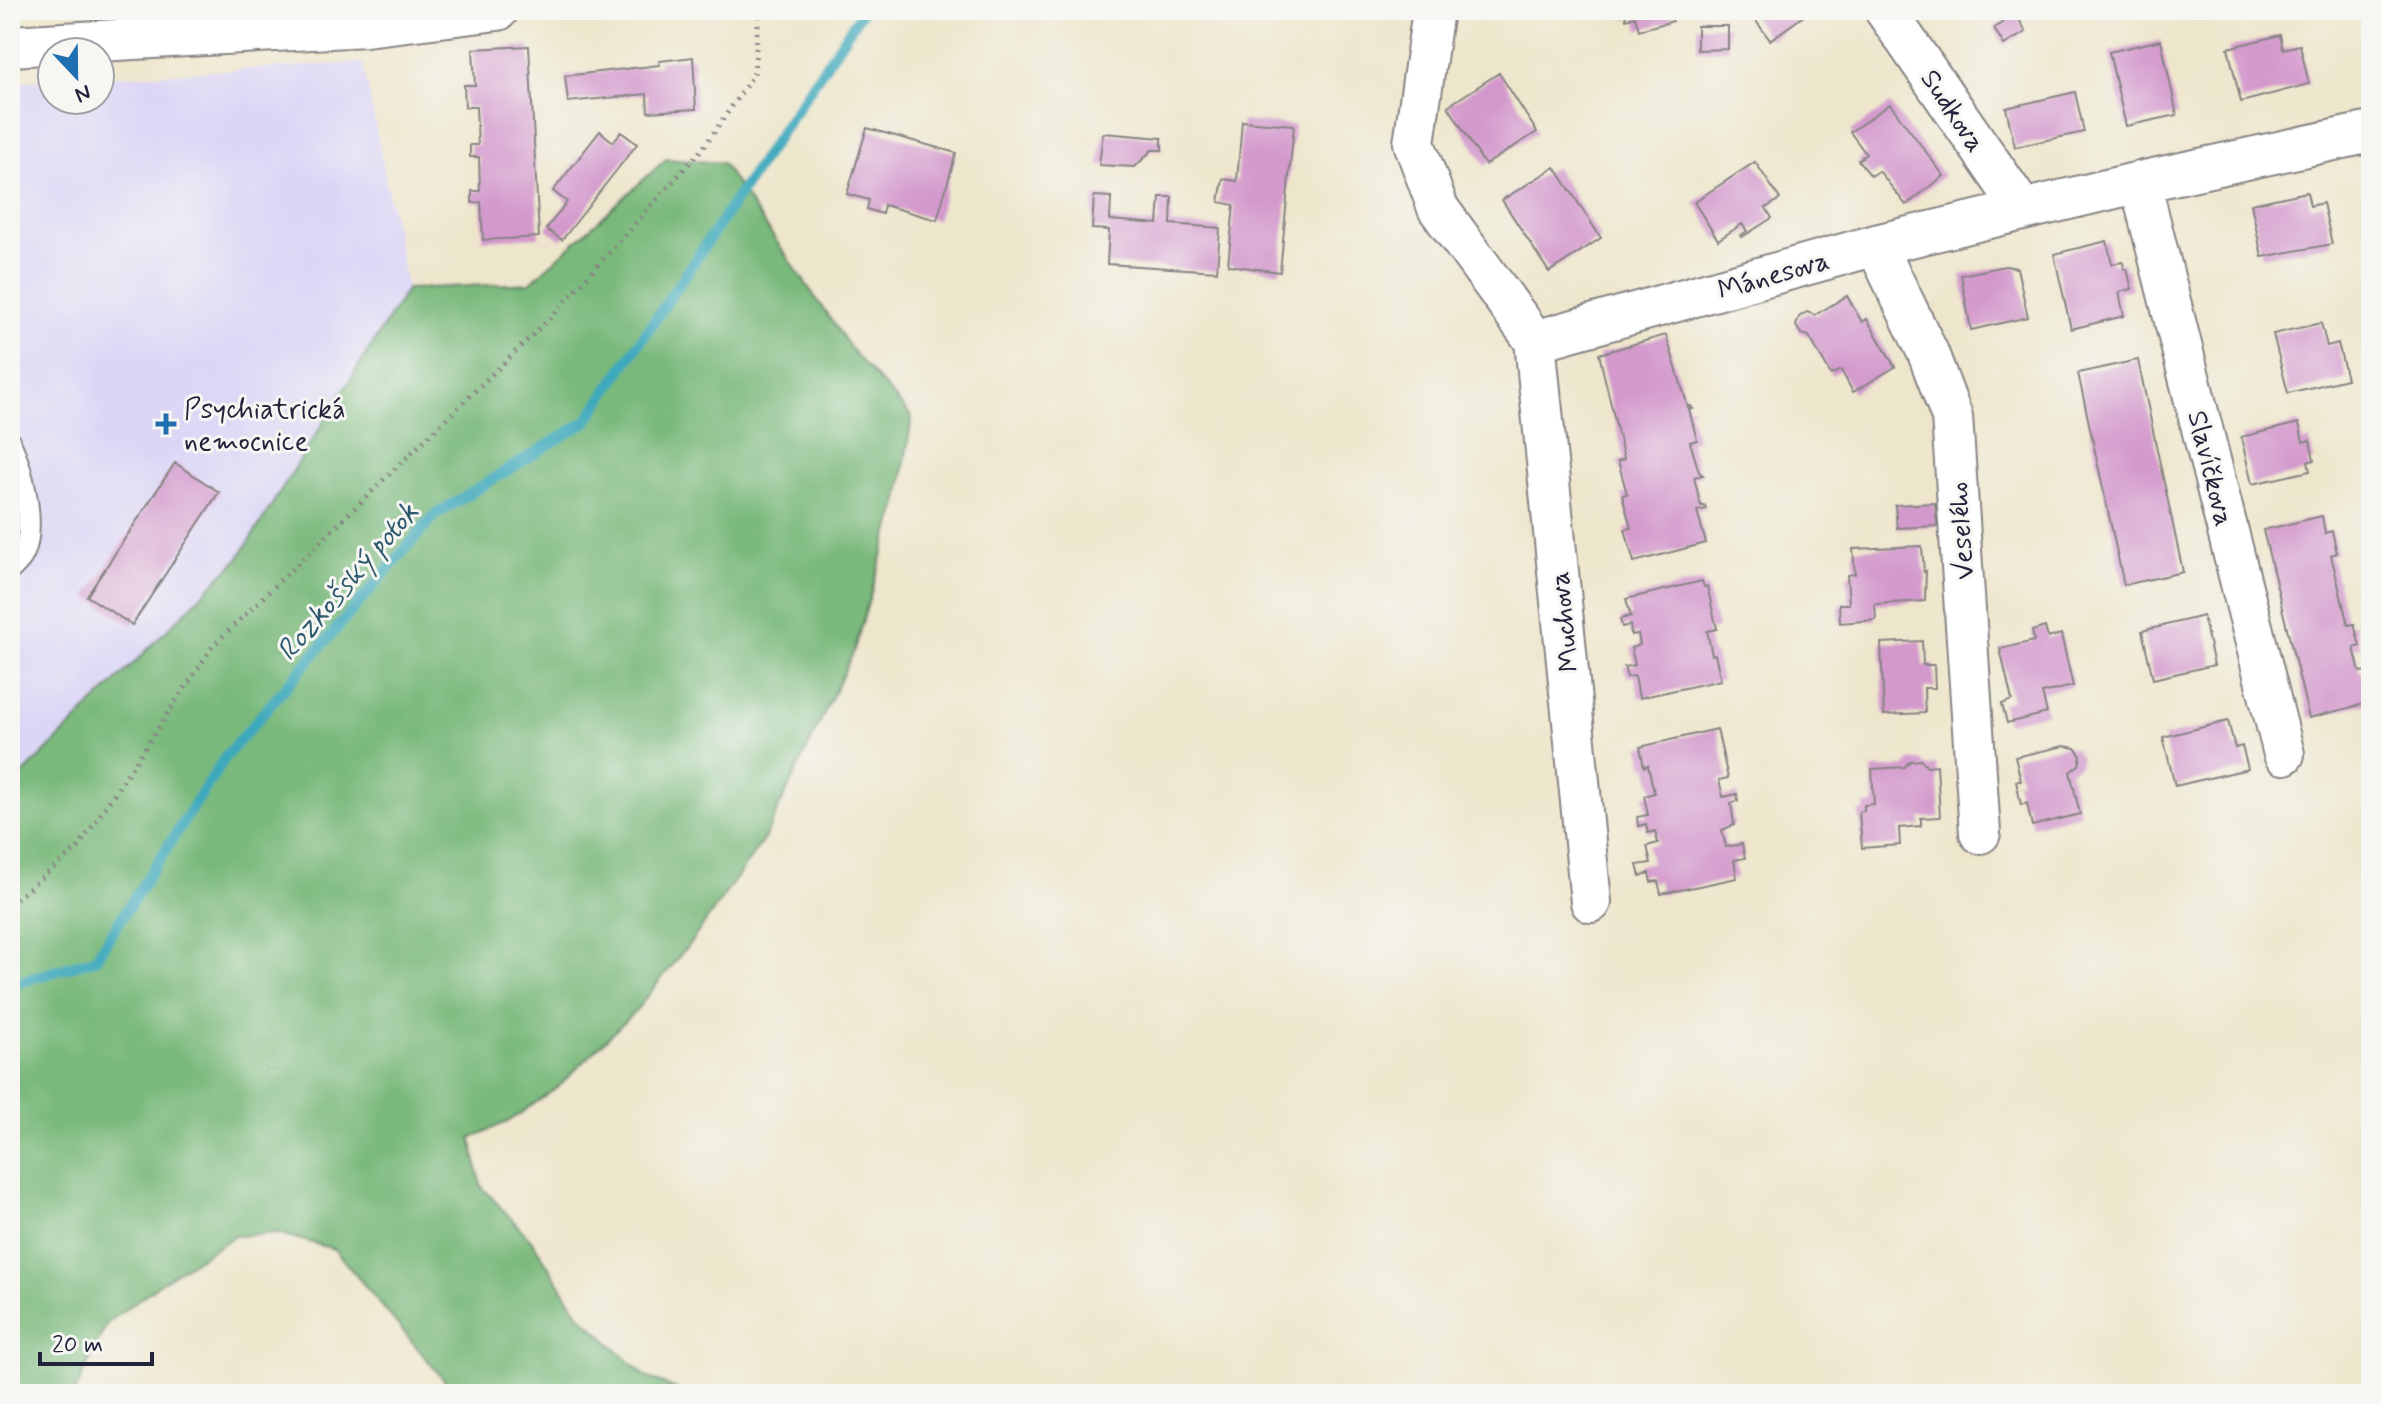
<svg xmlns="http://www.w3.org/2000/svg" width="2381" height="1404" viewBox="0 0 2381 1404" font-family="Mynerve,sans-serif">
<rect width="100%" height="100%" fill="#f6f6f2"/>
<filter id="ink" filterUnits="userSpaceOnUse"><feTurbulence type="fractalNoise" baseFrequency=".0125" numOctaves="2"/><feDisplacementMap in="SourceGraphic" scale="16" xChannelSelector="R" yChannelSelector="G"/><feConvolveMatrix kernelMatrix="1 2 1 2 8 2 1 2 1" color-interpolation-filters="sRGB"/></filter>
<filter id="wash" filterUnits="userSpaceOnUse"><feTurbulence type="fractalNoise" baseFrequency=".006" numOctaves="4" result="noise"/><feDisplacementMap in="SourceGraphic" scale="32" xChannelSelector="R" yChannelSelector="G"/><feGaussianBlur stdDeviation="1.8" result="paint"/><feColorMatrix in="noise" values="0 0 0 0 0 0 0 0 0 0 0 0 0 0 0 0 0 1.4 0 .05"/><feComposite in="paint" operator="in"/></filter>
<g filter="url(#wash)">
<rect width="100%" height="100%" fill="#eee6cc"/>
<path fill="#dcd6f6" d="M363,63L407,289L238,559L10,787V82L52,80V100H100V77Z"/>
<path fill="#7ab97b" stroke="#4e6e5b" stroke-width="2" d="M666,159L722,163L854,353L912,417L899,500L853,653L764,839L694,938L637,1009L558,1087L511,1120L471,1138L481,1186L533,1242L578,1313L646,1377L689,1394H456L334,1249L277,1233L235,1236L173,1274L107,1323L74,1394H10V787L238,559L407,289L530,283Z"/>
<g fill="none" stroke-linecap="round" stroke-linejoin="round">
<path stroke="#3da9bc" stroke-width="11" d="M10,985L95,959L226,756L435,515L587,421L863,10"/>
</g>
<g id="blocks">
<path fill="#d399cc" d="M1624,10H1670L1673,21L1639,30L1635,16L1626,19Z
M1748,10H1812L1770,40Z
M2016,14L2026,32L2004,45L1994,28Z
M2371,20V40H2370L2366,21Z
M1697,26H1728V49L1697,50Z
M2280,35L2283,49L2300,45L2309,84L2241,102L2228,48Z
M2161,40L2177,115L2126,126L2109,52Z
M529,46L539,237L483,240L481,202L472,203V191H480L479,157H470V145H478L476,107H465L464,85H475L473,49Z
M693,57L696,109L648,112L647,94L568,102L565,76L660,65L659,61Z
M1499,73L1537,132L1485,165L1448,106Z
M2075,92L2084,132L2015,147L2006,108Z
M1890,104L1944,176L1906,205L1879,171L1871,176L1858,160L1866,154L1850,132Z
M1242,121L1294,125L1280,272L1228,265L1234,205L1219,202L1223,179L1237,181Z
M867,128L956,153L937,220L884,205L882,214L867,209L869,200L847,194Z
M600,131L613,142L621,132L637,144L562,240L546,229L567,202L553,191Z
M1103,133L1162,138V150H1152L1135,167L1099,165Z
M1755,162L1780,199L1766,208L1772,218L1742,237L1741,235L1747,231L1742,224L1718,240L1694,202Z
M1555,167L1601,238L1549,272L1502,200Z
M2307,192L2310,206L2323,203L2332,244L2262,257L2251,204Z
M1094,196L1111,197L1110,220L1158,224L1160,197H1172L1171,224L1220,228L1217,271L1107,264L1109,230L1092,229Z
M2107,241L2112,264L2123,262L2124,269H2127L2132,289L2119,292L2124,316L2071,329L2054,254Z
M2005,266L2017,268L2028,317L1971,330L1961,275Z
M1847,296L1862,322L1867,319L1895,367L1853,392L1841,370L1831,375L1809,336L1801,334L1796,326L1799,317L1807,312L1815,315Z
M2321,323L2327,346L2338,343L2347,379L2288,393L2273,334Z
M1666,335L1688,407L1691,406L1693,409H1689L1697,440L1690,442L1699,472L1703,475L1694,477L1701,506H1705L1706,509L1697,511L1706,543L1634,562L1625,529L1631,528L1622,495L1627,494L1618,461L1624,459L1599,354Z
M2138,360L2183,572L2124,585L2078,373Z
M2299,423L2303,442L2310,440L2314,460L2308,462L2310,471L2252,484L2241,437Z
M175,463L219,492L132,625L87,596Z
M1935,503L1937,526L1897,528L1895,505Z
M2322,516L2325,533L2332,531L2337,553L2331,555L2348,625L2354,624L2360,646L2354,648L2360,672L2367,671L2371,693L2366,695L2368,703L2309,718L2263,530Z
M1922,546L1924,572L1926,571L1925,601L1875,604L1876,620L1840,623L1839,604H1849L1847,575L1855,574L1853,549Z
M1702,581L1704,587L1707,586L1717,629L1707,631L1712,655L1715,654L1721,680L1639,698L1635,676L1627,677L1624,667L1635,665L1631,648L1640,645L1638,634L1631,635L1630,625L1622,627L1620,619L1631,616L1626,599Z
M2203,616L2214,665L2153,679L2142,631Z
M2045,627L2048,638L2061,634L2073,686L2042,693L2047,713L2007,723L2002,704L2012,700L2000,649L2034,641L2032,631Z
M1922,641L1923,665H1934L1935,688H1924L1925,713L1884,715L1881,643Z
M2228,721L2235,748L2242,746L2248,769L2175,786L2163,737Z
M1717,729L1728,778L1719,780L1723,797L1737,794L1738,801L1731,803L1734,825L1722,830L1726,847L1742,844L1745,858L1734,860L1737,878L1661,894L1658,881L1651,882L1649,873L1640,876L1637,865L1651,863L1647,846L1658,843L1655,831L1648,833L1646,824L1638,826L1637,817L1648,815L1644,796L1654,793L1648,765L1644,767L1640,747Z
M2064,746L2075,748L2081,756L2079,765L2070,772L2080,814L2032,826L2027,803L2021,805L2016,781H2021L2015,757Z
M1921,760L1927,766L1937,765L1940,817L1921,818V826L1899,828L1900,845L1862,848L1859,812L1864,811V805L1874,804L1872,769L1905,767L1910,761Z"/>
</g>
</g>
<g filter="url(#ink)">
<use href="#blocks" fill-opacity="0" stroke="#888484" stroke-width="2"/>
<g fill="none" stroke-linecap="round" stroke-linejoin="round">
<g stroke="#888484" stroke-width="24">
<path id="lane" d="M10,442C23,470 37,526 23,555C20,561 14,566 10,570"/>
</g>
<g stroke="#888484" stroke-width="44">
<path id="street" d="M1433,10L1414,143L1438,208L1535,341
M1885,10L2023,210
M10,46L366,26L498,10
M2140,182L2284,754
M1876,245L1928,353L1952,417L1980,833
M1535,341L1876,245L2140,182L2371,132
M1535,341L1591,902"/>
</g>
<path stroke="#888484" stroke-width="5" stroke-dasharray="2 6" stroke-linecap="butt" d="M534,14L552,10
M10,904L78,848L213,646L553,315L704,147L754,74L759,10"/>
<use href="#lane" stroke="#fff" stroke-width="20"/>
<use href="#street" stroke="#fff" stroke-width="40"/>
</g>
</g>
<path fill="#1f6fb2" stroke="#f6f6f2" stroke-width="3" d="M162 412h8v8h8v8h-8v8h-8v-8h-8v-8h8z"/>
<g text-anchor="middle" stroke-width="6" stroke-linejoin="round" paint-order="stroke">
<g font-size="28" fill="#22223b" stroke="#f6f6f2">
<text transform="translate(1954 110) rotate(56)" y="10">Sudkova</text>
<text transform="translate(1773 274) rotate(-16)" y="10">Mánesova</text>
<text transform="translate(2212 468) rotate(76)" y="10">Slavíčkova</text>
<text transform="translate(1960 531) rotate(-94)" y="10">Veselého</text>
<text transform="translate(1563 622) rotate(-96)" y="10">Muchova</text>
</g>
<g font-size="28" fill="#22223b" stroke="#f6f6f2" text-anchor="start">
<text x="184" y="418">Psychiatrická<tspan x="184" dy="32">nemocnice</tspan></text>
</g>
<g font-size="30" font-style="italic" fill="#2d586f" stroke="#f6f6f2">
<text transform="translate(347 581) rotate(-49)" y="10">Rozkošský potok</text>
</g>
</g>
<rect width="2381" height="1404" fill="none" stroke="#f6f6f2" stroke-width="40"/>
<g transform="translate(76 76) rotate(158)"><circle r="38" fill="#f6f6f2" stroke="#a1a1a9" stroke-width="2"/>
<path d="M0-6L14 30L0 20L-14 30Z" fill="#1f6fb2"/>
<text y="-12" font-size="22" font-weight="bold" text-anchor="middle" fill="#22223b">N</text>
</g>
<path d="M40 1352v12h112v-12" fill="none" stroke="#22223b" stroke-width="4"/>
<text x="52" y="1352" font-size="24" fill="#22223b" stroke="#f6f6f2" stroke-width="6" paint-order="stroke">20 m</text>
</svg>
